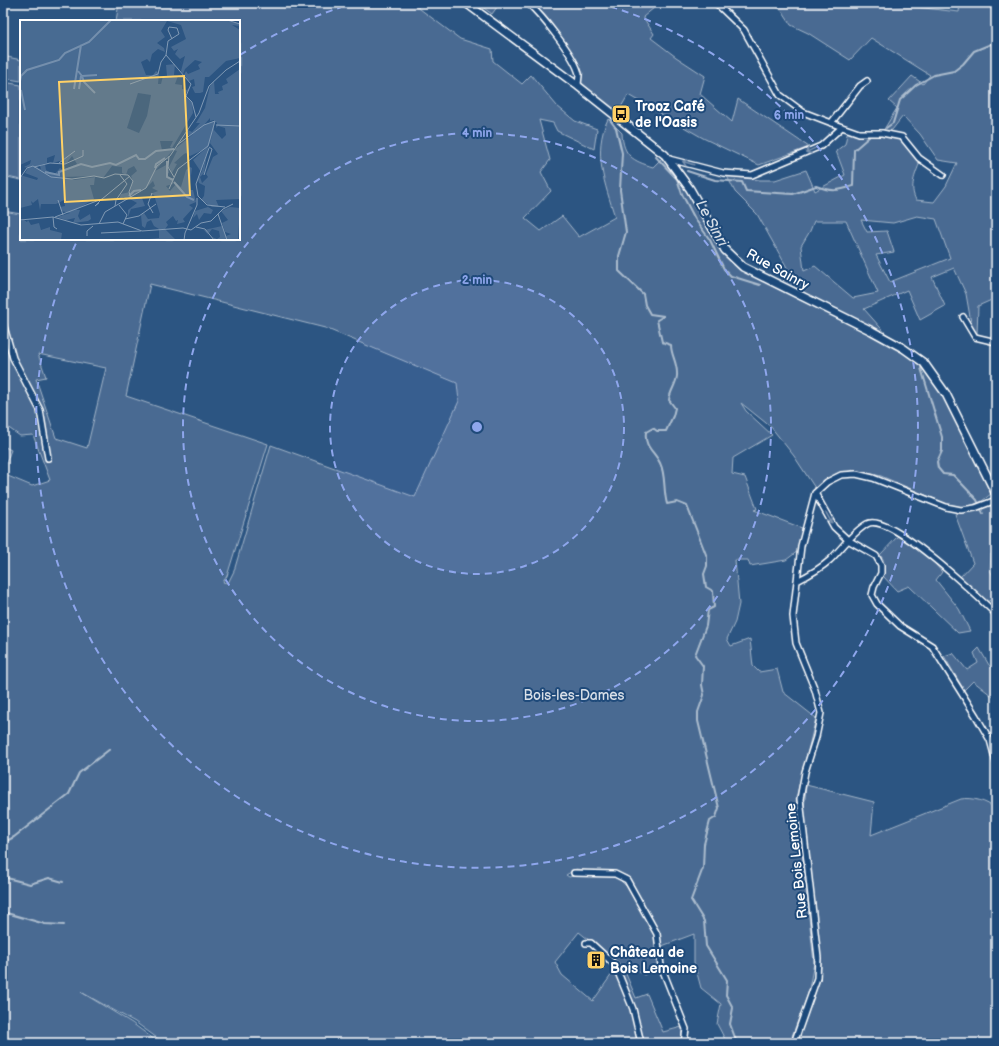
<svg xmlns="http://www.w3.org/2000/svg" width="999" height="1046" viewBox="0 0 999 1046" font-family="'Balsamiq Sans',sans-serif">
<rect width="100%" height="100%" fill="#2c5582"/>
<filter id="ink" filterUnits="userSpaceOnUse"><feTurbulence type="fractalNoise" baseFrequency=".025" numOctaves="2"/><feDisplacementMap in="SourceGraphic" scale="8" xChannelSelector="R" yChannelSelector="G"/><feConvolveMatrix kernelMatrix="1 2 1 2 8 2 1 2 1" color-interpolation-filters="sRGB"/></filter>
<g filter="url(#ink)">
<path fill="#486b92" stroke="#a4b5c8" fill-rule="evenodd" d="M119,3H412L460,39L492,49L493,61L522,84L531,75L557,106L575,121L597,129L594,149L557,131L553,123L539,120L550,160L541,172L551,191L525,218L541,231L562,216L579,237L615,217C605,184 592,152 608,119L622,133C623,156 633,161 653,167L665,155L725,250L743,267L764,281L881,337L923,366L943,394L991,494L982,501L968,507L951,506L881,476L854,470L836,474L815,488L794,456L771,427L741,403L746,411L772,435L733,458L732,474L745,477L757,509L754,510L802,528L798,551L786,560L750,566L748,560H735L739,604L735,622L727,639L731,646L750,639L753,666L759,672L777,669L783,692L816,718L796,798L814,963L808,994L792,1036L799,1037L820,979L821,962L804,811L806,785L874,802L871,835L961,799C973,797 986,801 996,809V950L994,951L996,957V1043H727L717,1024L721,1004L701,988L694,962V934L662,946L627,876L576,869L566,875L569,877L584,874L616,876L627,887L656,937L658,967L644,975L630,966L623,967L636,998L647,994L663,1032L682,1027L681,1043H164L135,1022L81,992L132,1023L159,1043H3V474L32,486L50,480L33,435L20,436L3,424V211L21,214V239H239V21H116ZM150,284L325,328L457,383L459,401L415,497L271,445L234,571L228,583L223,582L227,576L268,444L126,396ZM38,354L106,368L87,448L56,438L36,379L46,377ZM579,932L619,964L593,1001L562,975L555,962Z
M477,3H500L492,14Z
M533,3H660L643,17L654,34L651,38L676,57L705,76L700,94L732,122L738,99L809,147L759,165L703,138L628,95L617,114L580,85L583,73L549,20Z
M773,3H880L959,12L960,3H996V298L978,306L977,334L972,328L966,294L954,268L932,277L945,306L920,320L907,290L864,309L888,336L782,283L789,271L757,214L735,192L727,176L760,180H775L806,170L815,191L845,175L836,151L845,144L848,130L900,139L920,162C915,175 909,187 916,200L934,202L946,186L957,163L938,160L920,134L903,116L892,130L883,131L897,108L889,101L912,76L923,84L930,75L871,38L850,60L808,33L791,25L782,11ZM917,216L936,219L950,258L890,282L876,255L894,252L887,231L867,232L861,220L893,223ZM814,221H846L878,293L853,298L815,266L804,271L801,246L810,231Z
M3,56L21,60V81L3,78Z
M3,82L21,85V180L3,176Z
M5,447L11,450L3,471Z
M995,505L996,549L991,554L990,570L996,582V598L986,602L960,577L973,563L955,514Z
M898,536L930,558L942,572L936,580L959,609L970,631L958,633L909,586L897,591L882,575L883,559L880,555Z
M979,648L989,665L996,671V699L973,681L964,690L944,656L953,653L967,670L978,663L974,653Z"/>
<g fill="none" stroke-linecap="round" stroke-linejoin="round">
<path stroke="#acbcce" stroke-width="2" d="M610,120L616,128L622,153L620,190L626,232L619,256V271L643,294L645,305L650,314L664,316L657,320L662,342L671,345C671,356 678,363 677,376C676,385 670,391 669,400L675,408L673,416L666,431H657L653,428L646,432C644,447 654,451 660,463C666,475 663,490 667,504L677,502L687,506L707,557V566L704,574L706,587L713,591L714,607L708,610L706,626L695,655L703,666L702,685L704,695L698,712V721L719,808L716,817L710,821L704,844L703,868L691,900L704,921L706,946L727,980L726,995L733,1008L730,1024L737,1043
M886,128L893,123L900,100L916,85L934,75L954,71L963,64L974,51L996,42
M656,157L677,179L682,194L695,219L710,240L724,269L731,276L760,285
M687,171L715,180L742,182L746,191L793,194L816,186C832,192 838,191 853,186L854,150L869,137
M921,368L942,437V451L937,462L938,468L943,474L953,475L963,485L977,500L983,514
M3,843L14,837L69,794L79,773L110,749
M3,877L30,884L49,878L63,882
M3,912L45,924L64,925"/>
<g stroke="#fff" stroke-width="8">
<path id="street" d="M528,3C542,16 575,56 579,74C579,78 578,82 578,86
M716,3L744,30L780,95L803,112L842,127L859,133H882L902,137L919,158L943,175
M831,123L860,86L867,81
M669,159L723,173L752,175L821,146L842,127
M963,317L975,337L996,342
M3,323L13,358L40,410L48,458
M815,493L834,527L848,540L876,556L881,565V573L874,587L872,595L877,604L900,626L932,646L976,716L990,740L996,762
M797,581C809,575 820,569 830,560C842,548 853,532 867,524C889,511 978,597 996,614
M574,873L615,874L627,880L657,934L661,966L686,1029L684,1043
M586,943H591L615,965L633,1009L641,1043
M794,1043L817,978L818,958L800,799L805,772L816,737L821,713L815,690L796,643L793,616L801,546L815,493L827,482L841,475L856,474L873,478L946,507L961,510L975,508L996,500"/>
</g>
<g stroke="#fff" stroke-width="10">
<path id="secondary" d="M466,3L578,86L665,155L690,189L725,250L743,267L872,331L903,348L924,363L946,394L996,494"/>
</g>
<use href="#street" stroke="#1f4a7a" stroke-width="5"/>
<use href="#secondary" stroke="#1f4a7a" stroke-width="7"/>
</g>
<defs><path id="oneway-shaft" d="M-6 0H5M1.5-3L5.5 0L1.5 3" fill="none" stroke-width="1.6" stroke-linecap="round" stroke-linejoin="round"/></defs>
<g stroke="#7992af">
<use href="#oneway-shaft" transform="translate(811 150) rotate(155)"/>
<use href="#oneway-shaft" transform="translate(688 163) rotate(-163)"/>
<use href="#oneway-shaft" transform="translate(829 518) rotate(61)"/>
</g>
</g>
<circle cx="477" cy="427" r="147" fill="#8ea6ec" fill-opacity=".12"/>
<g fill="none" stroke="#8ea6ec" stroke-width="2" stroke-dasharray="7 5">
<circle cx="477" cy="427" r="147"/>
<circle cx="477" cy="427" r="294"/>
<path d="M240 55A441 441 0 0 1 355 3M599 3A441 441 0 1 1 77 241"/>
</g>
<defs>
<g id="bus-square" transform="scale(1)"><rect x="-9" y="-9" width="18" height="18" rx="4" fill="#ffd166" stroke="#1f4a7a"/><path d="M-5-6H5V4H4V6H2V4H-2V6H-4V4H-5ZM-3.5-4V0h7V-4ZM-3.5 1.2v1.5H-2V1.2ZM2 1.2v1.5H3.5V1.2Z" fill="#111"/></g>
<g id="building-square" transform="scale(1)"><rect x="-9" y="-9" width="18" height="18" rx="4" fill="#ffd166" stroke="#1f4a7a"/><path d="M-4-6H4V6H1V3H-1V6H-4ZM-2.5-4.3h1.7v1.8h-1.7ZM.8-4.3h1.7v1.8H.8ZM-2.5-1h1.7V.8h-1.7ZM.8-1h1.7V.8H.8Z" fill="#111"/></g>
</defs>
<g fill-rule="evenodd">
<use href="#bus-square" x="621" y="114"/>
<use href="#building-square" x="596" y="960"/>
</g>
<g text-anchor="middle" stroke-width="4" stroke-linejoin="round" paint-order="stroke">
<g font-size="14" font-weight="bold" fill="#fff" stroke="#1f4a7a" text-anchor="start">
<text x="635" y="111">Trooz Café<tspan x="635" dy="16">de l'Oasis</tspan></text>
<text x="610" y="957">Château de<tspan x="610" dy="16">Bois Lemoine</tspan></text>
</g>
<g font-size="14" fill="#fff" stroke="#1f4a7a">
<text transform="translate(778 269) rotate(29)" y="5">Rue Sainry</text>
<text transform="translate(796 861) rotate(-96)" y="5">Rue Bois Lemoine</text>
</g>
<g font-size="14" fill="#dae1e9" stroke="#1f4a7a">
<text x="574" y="700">Bois-les-Dames</text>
</g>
<g font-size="15" font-style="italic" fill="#d5dde6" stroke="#1f4a7a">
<text transform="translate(712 223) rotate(61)" y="5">Le Sinri</text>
</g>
</g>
<g transform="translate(20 20)">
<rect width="220" height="220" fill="#2c5582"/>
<path d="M0,0H205L220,4V6L212,5L220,10V38L206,41L189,57H185L183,72L180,73H175L172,67L175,66L174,59L169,61L164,55L166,51L168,54L180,49L178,45L182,42L175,40L165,49L163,54L161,51L165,36L160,39L155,34L158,29L154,31L151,27L166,19L161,5L147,1L141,11L145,17L137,23L144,28L145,32L138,29L132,34L130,42L127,39L121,42L126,55H133L136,51L139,53L138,64H141L143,56H147L146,45L155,44L154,55L158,56L155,64L162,65V69L167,70L171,66L165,75L172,82L173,93L152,128L150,127L153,121H140L142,130L154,129L135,151L148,144L149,153L147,154L149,158H154L153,164L146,166L150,171L156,164L154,162L161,167L166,150L170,147L172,148L169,170H173L176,182L169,185L173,188L163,199L165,202L157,204L158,200L156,201L153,196L146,202L148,205L145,209L156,220H119L139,218V209L134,206L131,200L127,202L125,208L122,206L121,195L124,193L128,199L139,198L140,194L134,175L130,174L138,171L132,168L135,166L133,161L126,168L106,180L104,177L99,179L101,174L110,172L113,161L111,156L117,151L114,146L108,149L106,155L102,153V147L92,146L83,158L74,156L45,157L54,160L75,157L74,165H70L74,179L56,190H60L58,196L60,200L70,194L71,199L68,201L53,203L55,198L46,200L37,197L50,193L41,191L40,187L45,186L44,180L36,184H21L20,190L18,179L13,183L11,181L12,185L0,188V155L17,160L18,158L5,153L8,148L4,147L10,144L11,140L0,145ZM118,73L131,75L127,96L119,113L107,108ZM35,135L33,143L40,141L46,144L52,136L57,144L43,150L40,148L34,155L26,150L25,144L20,146L21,149L18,148L17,146L27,143V138ZM220,49V179L196,180L199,187H192L181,180L184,176L185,166L179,163L178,159L182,151L187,134L184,153L180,157L182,163L188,157L186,154L193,137L198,134L190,123L193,112L181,152L173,140L185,129L170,136L166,133L164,134L154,143L157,144L152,153L149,147L157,131L154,130L173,114L169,116L166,114L168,110L172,112L180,103H176L185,88L190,66L194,61L195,74H199L198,72L203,70L202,66L208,63L206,59ZM190,98V101L194,100L197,103L196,108L198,106L205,108L206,115L202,119L194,110V101L184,105ZM122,178L125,186L111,189L108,197V190L117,183L110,179ZM188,187L193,190L191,194L184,193L179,200L177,194L173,198L175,191ZM210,187L220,188L218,220H195L192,217L197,219L200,217L199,211L192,209L189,213L187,212L189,216L184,210L202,206L206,216L211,214L205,212L202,203L208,200L201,191ZM4,200L7,202L8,200L11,205L19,203L21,210L30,207V210L42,213L41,220H0V201Z" fill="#486b92" fill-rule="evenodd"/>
<path fill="none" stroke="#748fad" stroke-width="2" d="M58,51L62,56L77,55M62,56L64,62L75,73M0,61L1,56L7,50L39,40L45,33L69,22L91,0M54,69L61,25M59,69L61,56M1,70L5,90M147,141V157L153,160M135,148L136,144L145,138M25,152L39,155V152L61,144L72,147L90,143L96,145L116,135L119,139H125L136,131L154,129M154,162L167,177L174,180M109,176L114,171L121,170"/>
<path fill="none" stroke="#8099b4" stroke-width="1" d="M207,0L220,4M152,19L148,10L149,7L157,8L159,14L148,21L146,35L171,64L166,76L172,82L176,97M110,64L138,54L141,42L146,35M196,105L220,106M189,128L176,164L178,176L187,185L205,187M149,136L148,147L154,157M39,143L55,131M14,147L30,143L45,144L63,136V130M184,155L192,129L189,127M0,158L7,148L13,146L31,157L52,159L74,156L84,158L95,154L108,155L113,161L109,172L111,178M149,169L158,149L188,126L195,101L184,105L157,125M132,173L128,184L133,193M38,180L43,195M79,183L75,186L81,180M99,185L107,195L103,204M95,186L96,180L107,164L100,155M198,194L207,220M33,197L34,207L37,209M35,197L82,179L110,156M105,199L119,196L136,184M0,200L33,197L61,205L98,202L122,211L163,208L171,210L181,203L191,201L203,189L213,184M79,204L85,192L126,168L137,146L150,136L179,93L189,66L206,50L220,41M176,207L185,209L194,220M81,213L121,211M67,216V211L73,206M164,220L165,213L177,185V178"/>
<path fill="#ffd166" fill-opacity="0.15" stroke="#ffd166" stroke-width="2" d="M164,56L170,175L45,182L39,62Z"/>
<rect width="220" height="220" fill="none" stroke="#fff" stroke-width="2"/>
</g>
<circle cx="477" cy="427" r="6" fill="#8ea6ec" stroke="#1f4a7a" stroke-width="2"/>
<g font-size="12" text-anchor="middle" font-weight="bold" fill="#8ea6ec" stroke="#1f4a7a" stroke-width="4" stroke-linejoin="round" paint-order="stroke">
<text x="789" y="119">6 min</text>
<text x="477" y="137">4 min</text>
<text x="477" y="284">2 min</text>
</g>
<rect width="999" height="1046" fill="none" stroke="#1f4a7a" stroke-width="16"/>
<rect x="8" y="8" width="983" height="1030" fill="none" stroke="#fff" stroke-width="1.5" filter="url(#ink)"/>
</svg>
